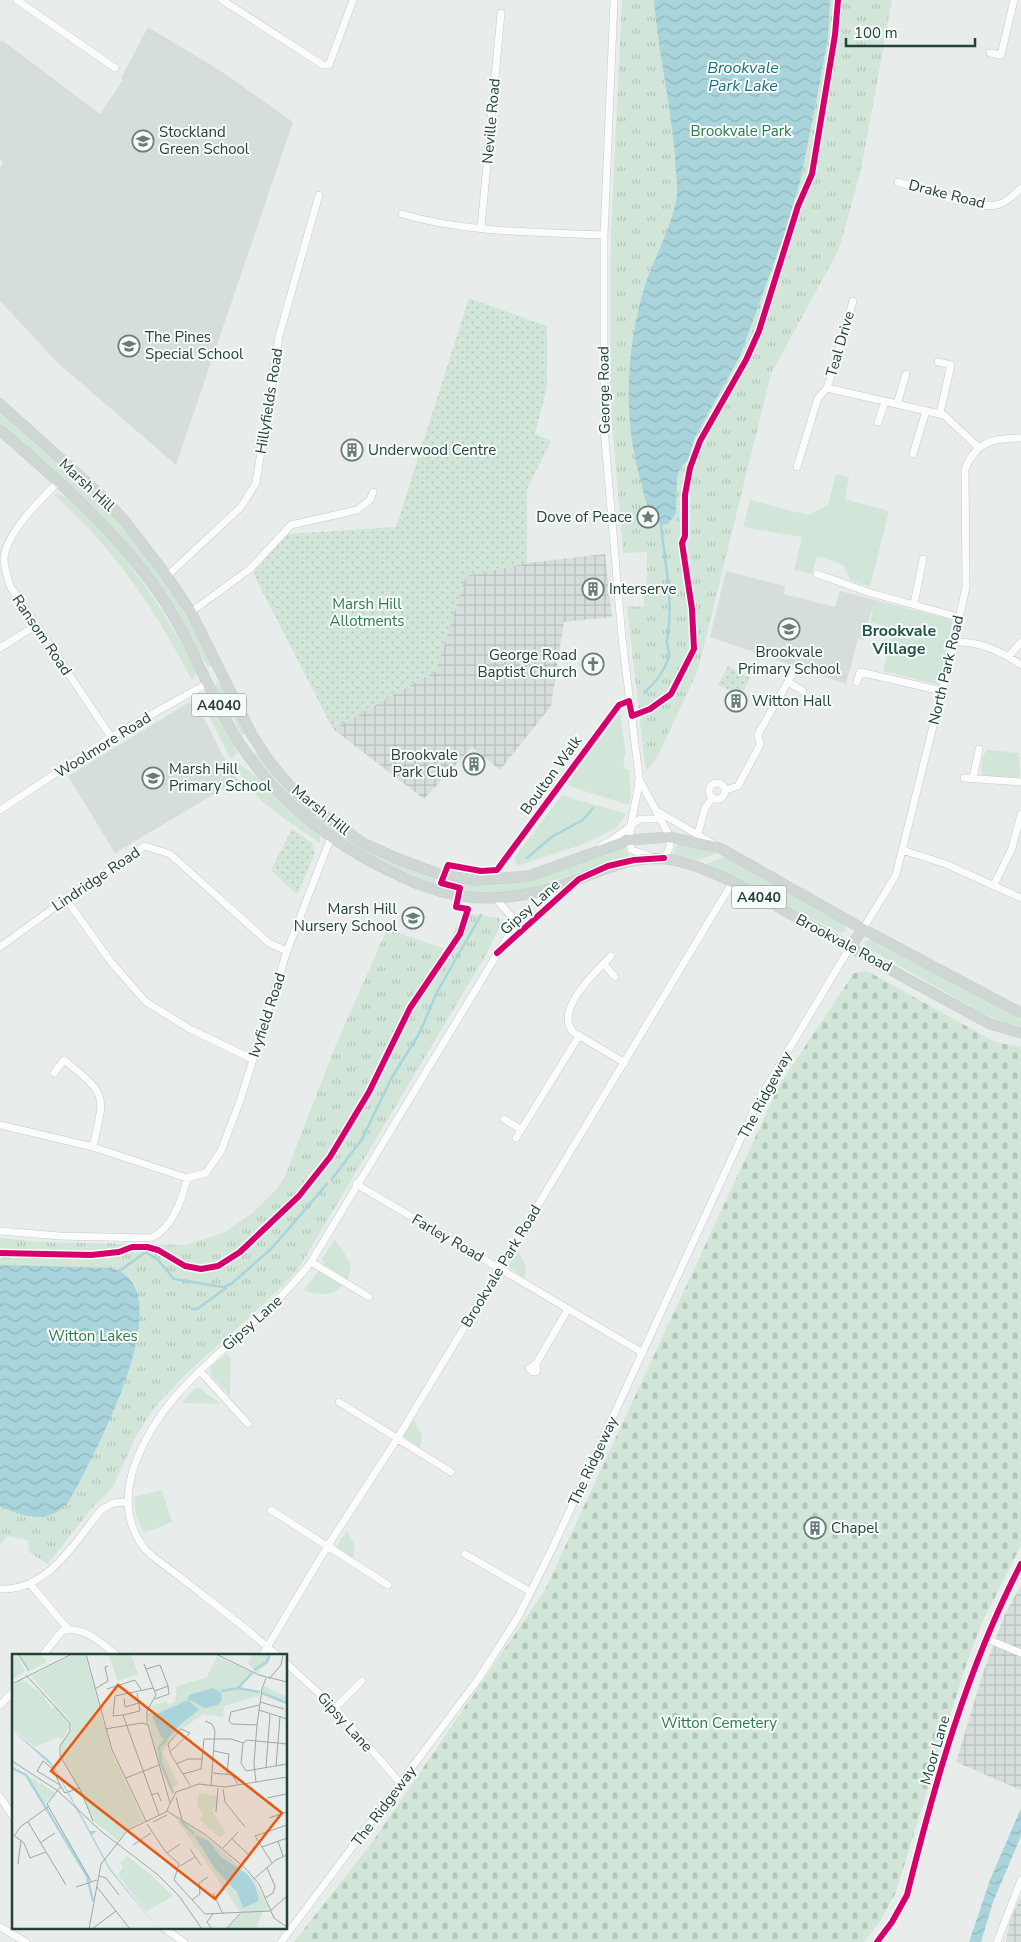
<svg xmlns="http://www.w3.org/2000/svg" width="1021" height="1942" viewBox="0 0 1021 1942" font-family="'Nunito Sans',sans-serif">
<defs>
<pattern id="industrial-grid" width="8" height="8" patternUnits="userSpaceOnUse" patternTransform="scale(1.25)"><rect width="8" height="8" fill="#d6dedb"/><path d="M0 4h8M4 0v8" fill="none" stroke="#b8c0bd"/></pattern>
<pattern id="cemetery-stones" width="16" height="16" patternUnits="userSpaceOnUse" patternTransform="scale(1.25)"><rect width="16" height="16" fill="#d1e6d8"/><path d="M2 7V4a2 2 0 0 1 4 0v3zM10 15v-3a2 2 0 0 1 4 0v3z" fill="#b3c6ba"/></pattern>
<pattern id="park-tufts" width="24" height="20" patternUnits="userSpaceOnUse" patternTransform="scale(1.25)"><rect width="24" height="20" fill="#d1e6d8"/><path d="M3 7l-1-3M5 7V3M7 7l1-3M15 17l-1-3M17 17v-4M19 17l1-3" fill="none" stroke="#b3c6ba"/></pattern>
<pattern id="garden-dots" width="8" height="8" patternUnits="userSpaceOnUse" patternTransform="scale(1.25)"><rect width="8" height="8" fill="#d1e6d8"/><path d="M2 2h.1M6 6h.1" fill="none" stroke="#b3c6ba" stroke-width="1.8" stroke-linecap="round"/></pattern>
<pattern id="water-waves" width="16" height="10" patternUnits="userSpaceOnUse" patternTransform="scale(1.25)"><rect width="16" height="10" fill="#a9d4db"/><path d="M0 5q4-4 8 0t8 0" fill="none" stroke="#91b7bd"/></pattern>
</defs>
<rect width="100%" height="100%" fill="#e8edeb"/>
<path fill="#d6dedb" d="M148,27L224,73L293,122L176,465L58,363L0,301V168L3,162L0,160V42L2,40L100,114L123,80L121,78Z
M726,571L785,586L784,594L835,607L840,591L875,600L863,640L858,639L846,684L710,637Z
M188,703L198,706L224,758L238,780L115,853L68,776Z"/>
<path fill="url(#industrial-grid)" d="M605,554L612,617L564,622L551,706L500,770L472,747L424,799L333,729L436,671L465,576L527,563Z
M1021,1585V1790L956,1762L983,1673L1004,1616Z
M1021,1896V1942H1006L1010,1921Z"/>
<path fill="#d1e6d8" d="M0,411L114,516L167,583L212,662L211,666L208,667L134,553L94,508L0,424Z
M836,474L849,477L845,499L889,511L870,587L850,580L843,565L817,556L812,574L794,570L802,537L743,527L750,500L808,515L828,505Z
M60,494L67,498C81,512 97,526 111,541C145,581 173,626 197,673L192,680C154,608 116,550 54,495Z
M875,600L953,620L939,685L883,671L893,629L870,622Z
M217,682L222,685L246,733L242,735L215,686Z
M197,693L209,698L238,753L231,759Z
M620,713L626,756L623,758L625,769H629L631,799L628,805L569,786L568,782Z
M988,750L1019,753L1020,775L1016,779L983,776C979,769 981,755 988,750Z
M257,752L284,786L319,817L436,878L435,884C414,875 392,867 372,857C325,832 288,795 254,755Z
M239,764L262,780L320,834V843C294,825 246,797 236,765Z
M562,795L626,814L616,828L584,844L517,866L514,858Z
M685,842L718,853L698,860L674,854L675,847L678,843Z
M624,845L629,856L519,892L489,895L463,891L464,887L450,882L486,884Z
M726,856L846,924L844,932L840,933L707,864Z
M873,938L1021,1020V1026L1005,1023L982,1013L866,947L864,943Z
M335,1239L351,1264L348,1280L325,1265L322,1259Z
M518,1251L526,1266L525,1279L508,1266Z
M319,1270L344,1284C333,1297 318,1296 304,1290Z
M226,1354L231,1358L230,1396L210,1374L211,1366Z
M195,1388H200L220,1404L182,1403Z
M414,1420L422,1436L420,1448L403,1436Z
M162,1490L172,1522L144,1533L136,1516L134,1497Z
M347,1530L355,1546L353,1558L337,1546Z"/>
<path fill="url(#cemetery-stones)" d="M867,971L995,1042L1021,1047V1545L981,1625L964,1671L896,1892L881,1920L864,1942H294L371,1844L545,1590L780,1084L854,973Z"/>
<path fill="url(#park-tufts)" d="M622,0H892L861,170L839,249L771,374L698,670L657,758L648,769L645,766L627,606L644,607L643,593L647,580V552L623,553L610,400L611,231Z
M464,913L499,918L501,924L486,955L297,1271L263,1305L187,1373L154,1408L136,1436L113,1487L92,1508L48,1564L29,1552L28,1540L7,1536L0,1545V1238L40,1242L186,1245L223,1233L254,1212L277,1189L285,1176L335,1047L387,929L445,949Z"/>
<path fill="url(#garden-dots)" d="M469,298L547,326V387L535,434L551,441L527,489V563L466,576L436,671L333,729L253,573L288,534L396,527Z
M728,666L750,678L741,696L718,685Z
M292,829L312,843L315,853L298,893H295L271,870Z"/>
<path fill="url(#water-waves)" d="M654,0H830L828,38L815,107L801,178L783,238L740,356L695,437L688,460L680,468L677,477L676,513L668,524L661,525C647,514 643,491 639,474C622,414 627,335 648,277C658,250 673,223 677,195C678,183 675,169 675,157C671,104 658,53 654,0Z
M0,1265L111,1268C187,1288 90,1462 70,1500C52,1525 24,1518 0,1506Z
M1021,1808V1836L993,1902L981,1942H969L990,1880Z"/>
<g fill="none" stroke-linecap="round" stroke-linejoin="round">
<path stroke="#a9d4db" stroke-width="2.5" d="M644,693C654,684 664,672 668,659C671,651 666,647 667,640C674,603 665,563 661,525
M527,858L553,836L583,820L593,808
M332,1179L362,1139L391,1079L420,1032L437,992L481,915
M119,1271L146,1252L158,1260L174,1279L223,1287L231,1284L271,1249L327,1184
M192,1309H197L226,1288"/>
<g stroke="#c5cac8" stroke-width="8">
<path id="street" d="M17,0L115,68
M222,0L323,65H329L353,0
M614,0L604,235V428L622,638L639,776C640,795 624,835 632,850L650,856
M990,53L1001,55L1014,0
M898,182C920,188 975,209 996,205C1006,203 1013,196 1021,188
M402,214C466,233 537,232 604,235
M481,228L501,13
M938,362L951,365L940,413
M827,388L944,415L978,447
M897,404L906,374
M878,422L885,402
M913,454L926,411
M797,467L818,398L827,388L831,376L853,301
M58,482C41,499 5,534 4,559C4,568 8,578 10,586L111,737
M817,574L871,593L958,617
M167,576L241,507L256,483L279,336L319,195
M914,604L923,559
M191,612L250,569L291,525L357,510L370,500L373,492
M954,642C979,641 1000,650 1021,665
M0,648L35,626
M1009,656L1021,642
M788,682L803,691
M857,682L860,672L942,691
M964,778L1021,782
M973,778L979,749
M639,779L670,837C671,846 669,851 664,858H661
M709 791a8 8 0 1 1 16 0a8 8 0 1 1-16 0Z
M726,790L738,786L760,745L758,734L793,673
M0,810L111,737L208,683
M657,811L717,846
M698,834L705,808L712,798
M601,846L616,837L640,819H660
M902,850L946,864L1021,898
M497,870L619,705L629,701
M994,885L1012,848L1021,814
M66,899L111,962L146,1002L190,1029L252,1059
M863,929L896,875L954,642L966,587L965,469C976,441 994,438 1021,438
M505,946L577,882
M0,947L66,899L145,846L170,854L269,943L287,951
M611,956C596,971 554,1010 573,1032L625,1063
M604,964L615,977
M54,1073L64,1060C108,1096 105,1093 93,1147
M504,1119L520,1129
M0,1125L93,1147L187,1178L206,1173L221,1151L240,1101L287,951L331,837
M516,1138L579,1036
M356,1184L643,1353
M0,1231L60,1236L150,1238C171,1231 183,1198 187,1178
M311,1262L369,1297
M536,1364L529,1368L533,1372L537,1371L536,1364L568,1309
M200,1371L248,1424
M339,1402L451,1472
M271,1510L388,1585
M465,1554L531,1592
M30,1584L68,1629
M0,1589C48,1591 75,1542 101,1510L113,1503L127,1502
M987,1639L1021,1653
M42,1656L62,1631C84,1625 101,1643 118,1656
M262,1656L327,1547L397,1439L732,883
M278,1656C247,1628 213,1603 180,1577C169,1568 154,1559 145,1549C126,1525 125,1497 133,1470C163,1377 255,1336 311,1262L513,928L511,916L496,899
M286,1663L335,1708L401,1784
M0,1705L14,1691
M335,1708L362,1681
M0,1797L14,1818
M0,1927L26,1942
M164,1928L184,1942
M281,1942L479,1678L518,1617L553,1547L758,1101L850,947
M877,1942L892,1922L907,1895C935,1782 967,1668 1021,1564
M997,1942L1021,1880"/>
</g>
<g stroke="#c3ccc9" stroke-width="11">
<path id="primary" d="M0,404L101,495L124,520L167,576L191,612L252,735L270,762L290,786L313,807L363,843L396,858L442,875L477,880L529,876L629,840L670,837L720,848L863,929L1021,1013
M0,430C55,478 112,527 154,586C188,633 206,687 235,736C265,785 311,827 361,856C439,900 491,912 576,880C606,869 633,856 666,859C707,863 771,903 808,924C869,958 929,991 990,1024L1021,1033
M850,947L863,929"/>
</g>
<use href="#street" stroke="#fcfcfc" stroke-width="7"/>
<use href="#primary" stroke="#cfd7d5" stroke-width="10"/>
<g stroke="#f7fbf9" stroke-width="9">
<path id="cycleway" d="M497,953L579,879L608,866L634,860L664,858
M0,1253L91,1255L119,1252L132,1247H147L158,1250L185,1266L201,1269L218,1266L240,1252L299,1196L330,1157L369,1092L410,1008L460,934L468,909L456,907L460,888L441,883L448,865L481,871L497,870L619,705L629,701L632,716L650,709L671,694L694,649L692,609L682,543L685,536V495L690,468L700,441L746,360L759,331L798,206L812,174L835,35L838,0
M877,1942L892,1922L907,1895C935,1782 967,1668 1021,1564"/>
</g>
<use href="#cycleway" stroke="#d6006c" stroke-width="6"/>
</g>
<defs>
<g id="school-ring" transform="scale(1.125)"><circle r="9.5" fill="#f7fbf9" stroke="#697e78" stroke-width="1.5"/><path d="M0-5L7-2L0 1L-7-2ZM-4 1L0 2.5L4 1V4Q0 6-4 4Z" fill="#697e78"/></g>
<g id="building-ring" transform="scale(1.125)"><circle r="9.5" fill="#f7fbf9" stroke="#697e78" stroke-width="1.5"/><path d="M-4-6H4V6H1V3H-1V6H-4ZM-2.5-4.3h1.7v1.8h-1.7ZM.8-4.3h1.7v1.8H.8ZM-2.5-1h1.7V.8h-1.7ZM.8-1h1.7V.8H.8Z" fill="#697e78"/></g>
<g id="sight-ring" transform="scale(1.125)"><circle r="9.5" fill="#f7fbf9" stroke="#697e78" stroke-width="1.5"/><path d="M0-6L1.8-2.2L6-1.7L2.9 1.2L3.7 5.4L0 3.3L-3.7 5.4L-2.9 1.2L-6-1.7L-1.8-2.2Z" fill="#697e78"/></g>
<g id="church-ring" transform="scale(1.125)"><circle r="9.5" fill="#f7fbf9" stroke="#697e78" stroke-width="1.5"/><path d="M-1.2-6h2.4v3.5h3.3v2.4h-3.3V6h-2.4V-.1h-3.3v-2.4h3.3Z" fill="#697e78"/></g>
</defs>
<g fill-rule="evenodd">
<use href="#school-ring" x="143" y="141"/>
<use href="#school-ring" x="129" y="346"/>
<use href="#building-ring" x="352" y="450"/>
<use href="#sight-ring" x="648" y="517"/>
<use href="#building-ring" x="593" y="589"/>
<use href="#school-ring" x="789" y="629"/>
<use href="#church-ring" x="593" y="664"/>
<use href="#building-ring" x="736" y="701"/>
<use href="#building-ring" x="474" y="764"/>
<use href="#school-ring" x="153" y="778"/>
<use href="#school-ring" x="413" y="918"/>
<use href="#building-ring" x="815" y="1528"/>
</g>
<g text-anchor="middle" stroke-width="4" stroke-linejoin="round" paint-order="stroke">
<g fill="#f7fbf9" stroke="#637a73" stroke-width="1">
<rect x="191.5" y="693.5" width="55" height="23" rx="4"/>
<rect x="731.5" y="885.5" width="55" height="23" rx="4"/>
</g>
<g font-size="14" font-weight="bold" fill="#24423a">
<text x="219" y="710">A4040</text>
<text x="759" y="902">A4040</text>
</g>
<g font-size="15" fill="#24423a" stroke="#f7fbf9">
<text transform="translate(491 121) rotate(-85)" y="5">Neville Road</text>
<text transform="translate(947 194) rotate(14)" y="5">Drake Road</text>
<text transform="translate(840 344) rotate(-74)" y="5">Teal Drive</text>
<text transform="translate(604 390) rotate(-91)" y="5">George Road</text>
<text transform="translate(269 401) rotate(-81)" y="5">Hillyfields Road</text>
<text transform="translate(87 485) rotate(43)" y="5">Marsh Hill</text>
<text transform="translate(42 635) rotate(56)" y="5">Ransom Road</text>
<text transform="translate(946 670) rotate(-77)" y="5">North Park Road</text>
<text transform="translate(103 745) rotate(-32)" y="5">Woolmore Road</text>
<text transform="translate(551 775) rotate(-54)" y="5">Boulton Walk</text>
<text transform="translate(321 810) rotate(39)" y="5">Marsh Hill</text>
<text transform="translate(96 879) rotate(-34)" y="5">Lindridge Road</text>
<text transform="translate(530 907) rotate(-42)" y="5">Gipsy Lane</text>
<text transform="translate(844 943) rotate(28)" y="5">Brookvale Road</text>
<text transform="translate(267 1015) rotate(-72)" y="5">Ivyfield Road</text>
<text transform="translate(765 1095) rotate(-62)" y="5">The Ridgeway</text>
<text transform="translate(448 1238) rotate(30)" y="5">Farley Road</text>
<text transform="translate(501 1266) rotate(-59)" y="5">Brookvale Park Road</text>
<text transform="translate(252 1323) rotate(-42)" y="5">Gipsy Lane</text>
<text transform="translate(593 1461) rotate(-65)" y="5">The Ridgeway</text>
<text transform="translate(345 1722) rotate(48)" y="5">Gipsy Lane</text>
<text transform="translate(935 1750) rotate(-74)" y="5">Moor Lane</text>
<text transform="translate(384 1806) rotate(-53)" y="5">The Ridgeway</text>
</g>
<g font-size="15" fill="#2d7a4b" stroke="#f7fbf9">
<text x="741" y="136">Brookvale Park</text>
<text x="367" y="609">Marsh Hill<tspan x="367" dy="17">Allotments</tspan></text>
<text x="93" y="1341">Witton Lakes</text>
<text x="719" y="1728">Witton Cemetery</text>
</g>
<g font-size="15" fill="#24423a" stroke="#f7fbf9" text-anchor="start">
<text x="159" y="137">Stockland<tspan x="159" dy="17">Green School</tspan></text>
<text x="145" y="342">The Pines<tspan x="145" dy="17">Special School</tspan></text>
<text x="368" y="455">Underwood Centre</text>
<text x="632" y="522" text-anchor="end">Dove of Peace</text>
<text x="609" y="594">Interserve</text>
<text x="789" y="657" text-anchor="middle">Brookvale<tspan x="789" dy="17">Primary School</tspan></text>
<text x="577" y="660" text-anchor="end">George Road<tspan x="577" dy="17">Baptist Church</tspan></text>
<text x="752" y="706">Witton Hall</text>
<text x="458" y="760" text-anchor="end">Brookvale<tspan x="458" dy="17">Park Club</tspan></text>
<text x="169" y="774">Marsh Hill<tspan x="169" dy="17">Primary School</tspan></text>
<text x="397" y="914" text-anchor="end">Marsh Hill<tspan x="397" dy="17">Nursery School</tspan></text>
<text x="831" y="1533">Chapel</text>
</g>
<g font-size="16" font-style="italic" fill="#1c6f80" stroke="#f7fbf9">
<text x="743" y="73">Brookvale<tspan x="743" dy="18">Park Lake</tspan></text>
</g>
<g font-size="16" font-weight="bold" fill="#1f5548" stroke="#f7fbf9">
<text x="899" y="636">Brookvale<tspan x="899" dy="18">Village</tspan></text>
</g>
</g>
<g transform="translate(12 1654)">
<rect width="275" height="275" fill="#e8edeb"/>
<path d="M14,120L25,127L26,131L29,129L43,139L33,150Z" fill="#d1e6d8"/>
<path d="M73,0L100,100L132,167L117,174L106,187L83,168L49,102L50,89L60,75L59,68L19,22L61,1Z" fill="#d1e6d8"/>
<path d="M240,0H259L257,7L245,19L236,9ZM205,2L241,19L229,34L248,38L247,42L212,52L211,63L191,60L163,80L151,98L166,130L161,134L160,140L143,100L135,60L140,58L139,52L155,47L156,51L163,48L165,32L195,23ZM10,25L31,41L40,55L44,52L58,70L51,85L46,83L23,93L0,74V32ZM163,163L196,184L242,225L257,254L251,257L244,275H215L229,260Z" fill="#d1e6d8"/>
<path d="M0,0L4,1L1,3H6L13,17L0,26ZM6,0H29L35,8L17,17ZM96,0H119L126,20L106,27ZM252,32L275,43L274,48L250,38ZM187,139L205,142L206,148L200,157L214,179L207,183L188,166L191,160L185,151ZM115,202L138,220L161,242L134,258L106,221L111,213L108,209Z" fill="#d1e6d8"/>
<path d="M201,34L209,39L210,46L206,51L193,54L176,45L177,41ZM176,46L187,56L171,68L155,85L150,84L140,62ZM0,76L36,105L43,114L78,177H85L80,181L98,214L146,275L97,215L42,114ZM182,181L197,187L209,203L235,220L243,231L247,247L231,254L225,238L203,215Z" fill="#a9d4db"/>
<path fill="none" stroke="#a9d4db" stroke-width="2.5" d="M242,16L255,8L258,0M226,34L240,19M209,37L226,34L248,38M250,39L275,49M149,108L147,93L155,85M149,109L161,139M0,114L14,121L75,222L81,247M169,167L182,180"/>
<path fill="none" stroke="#9aa9a4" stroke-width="1" d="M6,0L17,17M74,0L100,96L134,167M204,0L247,21L275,28M132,10L144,41L135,57V70M134,15L148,11L153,24L156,32L143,37M14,21L58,69V77L48,92V102L69,137L81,167M257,25L269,11L271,0M0,30L60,0M83,35L96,27L93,13L96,12M95,35L123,26L130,37M125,39L128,57L111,61L147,161M112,45L113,53L127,49M143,45L157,40L156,32M248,48L272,55M247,56L275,65M111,61L101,62L103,42L141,34M193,67L200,70L203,77L199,131M245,71L220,70L217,67L219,58L247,51M93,75L130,69L136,71L158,149M275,90L235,86L231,89L229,109L234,117L275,110M159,97L178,79L169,75L156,90L159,101L178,131M202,97L217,100L215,120M0,107L46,137L90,178L145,220L167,242L190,275M164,110L176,105H190M264,112L268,63M254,114L258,60M201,119L220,121L226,130M171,120L189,115L192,85H219L231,89M114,124L147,111M244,128L242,109L245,71L250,35L254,24M275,128V149M48,131L41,115L31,107L25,117L48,131L53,139L67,134M49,132L35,150L79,227M211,135L213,148L233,173M139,141L146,139L149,147M164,143L170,166M255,144L274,140M155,157L194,181L233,214L247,230L262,264L275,273M204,158L206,134M257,164L275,158M16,168L54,231M141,168L155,161M135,170L153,197L167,210L162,226L193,260L258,257L275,242M0,180L12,189L18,204L34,198M3,181L8,173L36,153M219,184L236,200M266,187L271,202M28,189L43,179M121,191L139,179M250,193L275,184M211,194L226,178M178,195L189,211M155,199L168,190M260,209L243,182L275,171M6,210L9,186M168,212L183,203M87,222L94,224L107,241M243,224L264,206L275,201M64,233L85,226M85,233L118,275M201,239L211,260M253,244L261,239L263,232L255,214M180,246L188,240L187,229L196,223M77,275L89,210L116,176L154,158L164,138L187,130L213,133L275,123V127M80,275L104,257M200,275L195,268L201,260M214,275L228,260"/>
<path fill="#e8590c" fill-opacity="0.15" stroke="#e8590c" stroke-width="2.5" d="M106,31L270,159L203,245L39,117Z"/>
<rect width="275" height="275" fill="none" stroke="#24423a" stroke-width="2.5"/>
</g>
<path d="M846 38v8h129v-8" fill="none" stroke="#24423a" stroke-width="2.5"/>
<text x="854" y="38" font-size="15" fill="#24423a" stroke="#f7fbf9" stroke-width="4" paint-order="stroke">100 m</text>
</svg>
